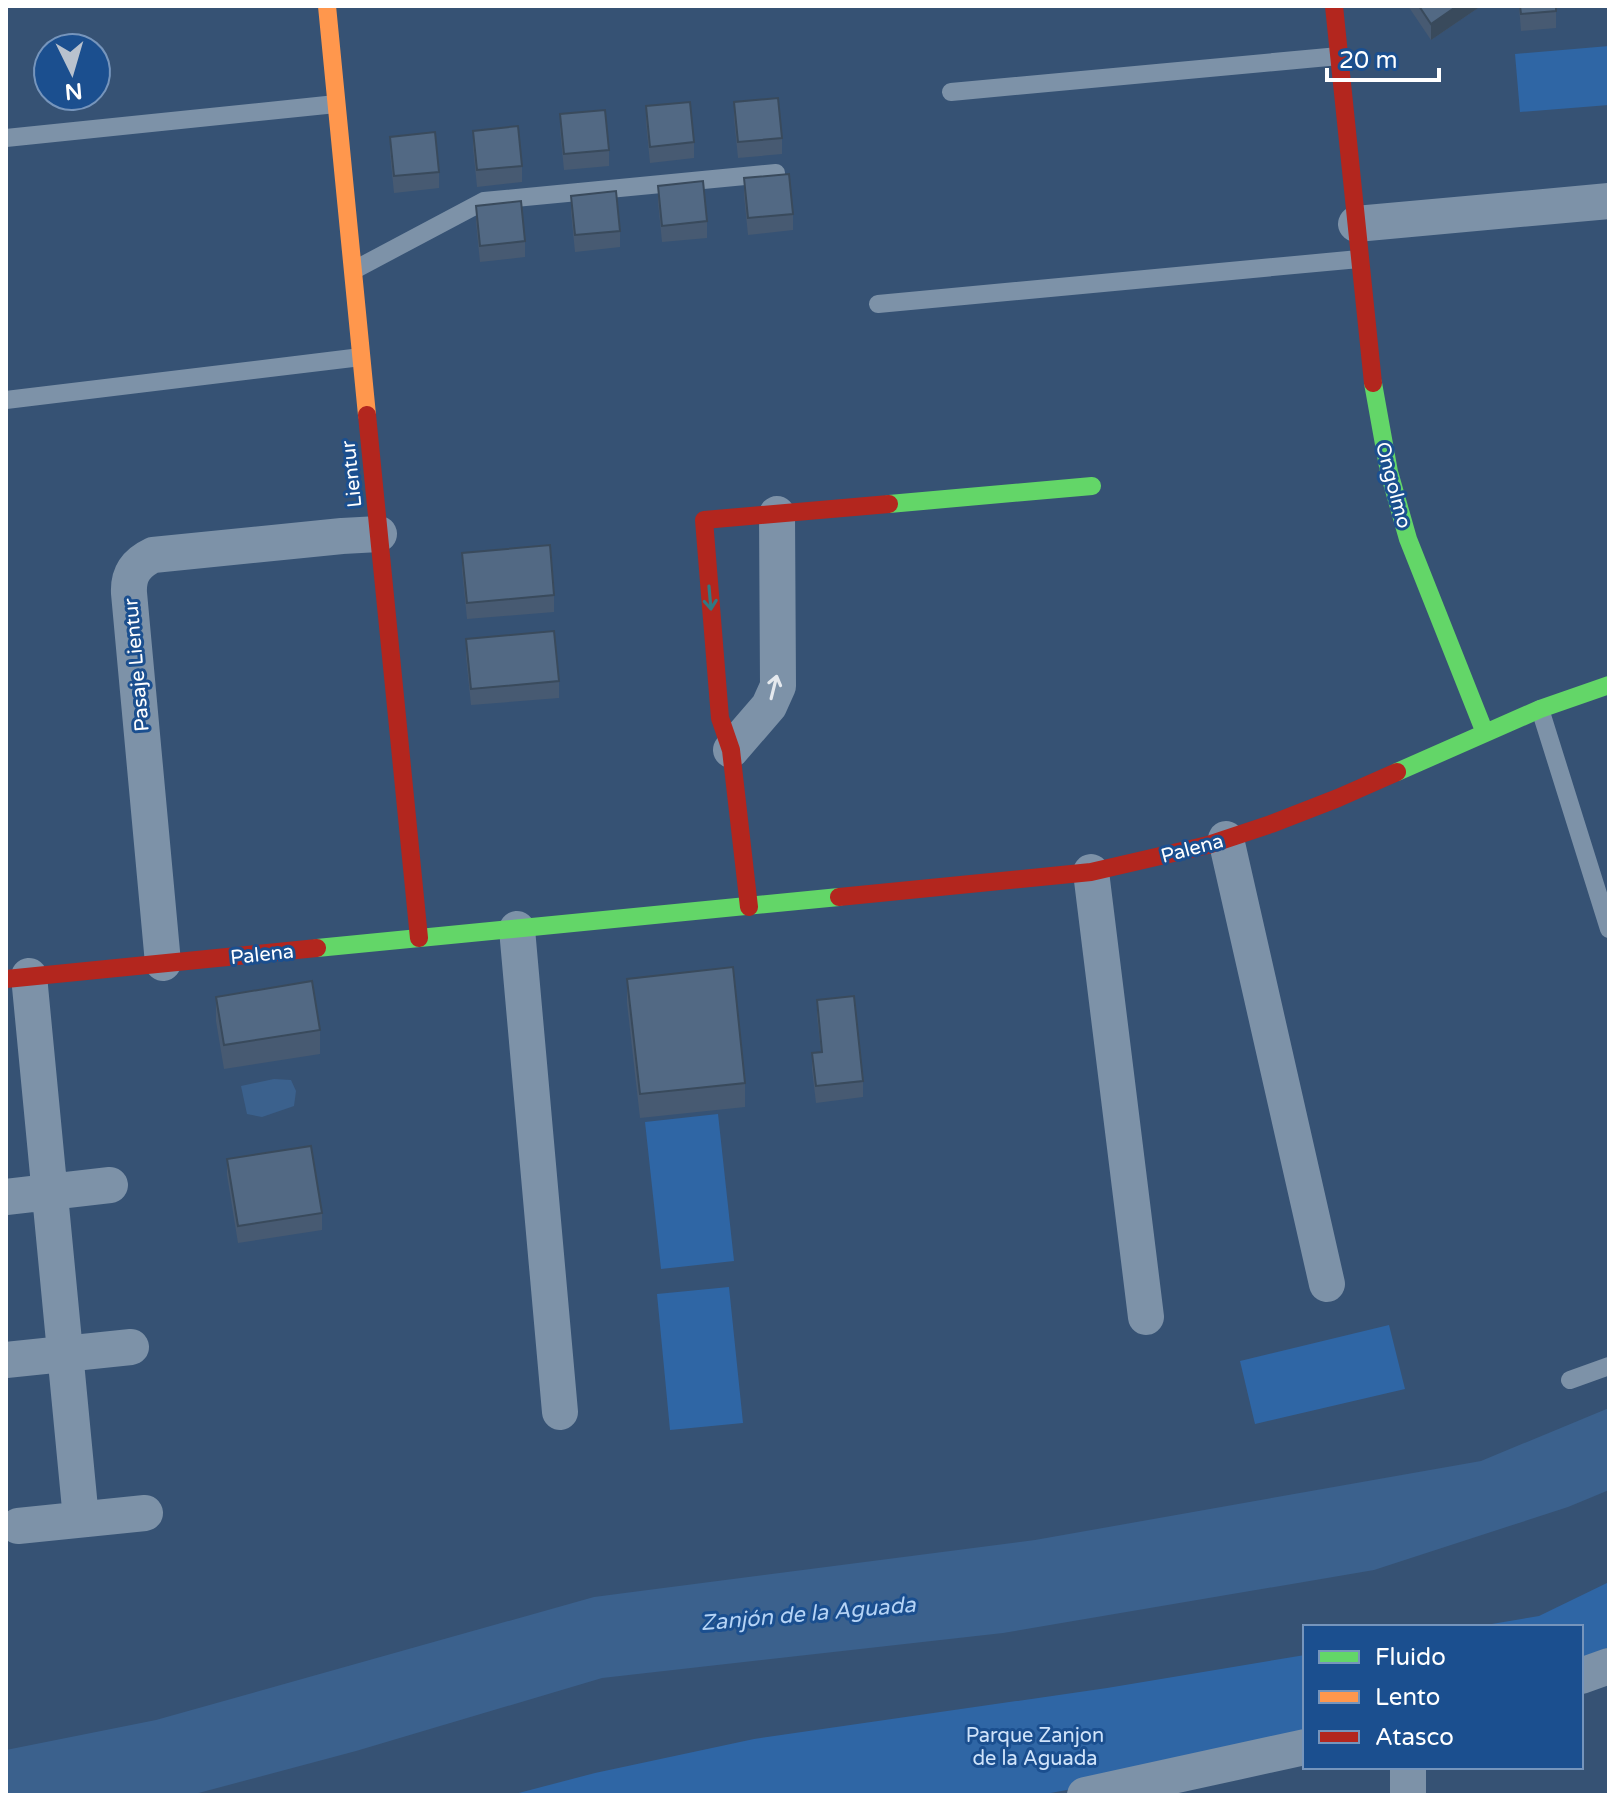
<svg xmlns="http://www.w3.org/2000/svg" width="1615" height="1801" viewBox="0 0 1615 1801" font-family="'Varela Round',sans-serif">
<rect width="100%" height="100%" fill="#365274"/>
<path fill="#2f66a5" d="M1609,46V105L1520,112L1515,54Z
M718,1114L734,1261L661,1269L645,1122Z
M729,1287L743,1423L670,1430L657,1294Z
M1389,1325L1405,1389L1255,1424L1240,1361Z
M1609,1582V1647L1581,1658V1627H1474L1539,1616Z
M1305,1655V1741L1219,1763L1039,1795H511L595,1773L754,1739L1107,1688Z"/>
<path fill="#3b618d" d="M274,1079L291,1080L296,1091L294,1106L262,1117L247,1114L241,1086Z
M1609,1408V1490L1568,1507L1374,1570L1003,1633L602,1678L356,1751L191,1795H6V1750L156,1720L594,1597L1035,1540L1481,1461Z"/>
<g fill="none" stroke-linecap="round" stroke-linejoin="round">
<path stroke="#7d92a8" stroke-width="18" d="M951,92L1339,56
M6,138L336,104
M354,270L484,201L776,173
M878,304L1359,259
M6,400L361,357
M1540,709L1609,929
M1570,1380L1609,1366"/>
<path stroke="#7d92a8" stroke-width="36" d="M1356,224L1609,201
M731,750L769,706L778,686L777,514
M1226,839L1327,1284
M1091,872L1146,1317
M517,929L560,1412
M163,963L129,593C128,574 136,563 153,555L342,536L379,534
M29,976L81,1519
M6,1197L110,1185
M6,1360L131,1347
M18,1526L145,1513
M1581,1676L1609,1666
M1085,1795L1305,1747
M1408,1795V1767"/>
<path stroke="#63d668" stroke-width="18" d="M1373,383L1389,472L1408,539L1485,733
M889,504L1092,486
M1397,772L1540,709L1609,685
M317,948L839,897"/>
<path stroke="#ff974d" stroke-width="18" d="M327,6L367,415"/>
<path stroke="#b3261e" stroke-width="18" d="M1334,6L1373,383
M367,415L419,938
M839,897L1091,872L1208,845L1271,824L1338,798L1397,772
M749,907L731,750L720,718L704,520L889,504
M6,979L317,948"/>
</g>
<path fill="#475a72" d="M1408,6H1481L1431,40Z
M1519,6H1556V28L1521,31Z
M734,102L782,138V154L738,158L734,118Z
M646,106L694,142V158L650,163L646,122Z
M560,114L609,150V166L564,170L560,130Z
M473,131L522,166V182L477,187L473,147Z
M390,137L439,172V188L394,193L390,153Z
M744,178L793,214V230L748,235L744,195Z
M658,186L707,221V238L662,242L658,202Z
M571,196L620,231V247L575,252L571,212Z
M476,206L525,241V257L480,262L476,222Z
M462,553L554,595V612L467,619L462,569Z
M466,639L559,681V698L471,705L466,656Z
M627,979L745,1083V1107L640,1118L627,1003Z
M216,997L320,1030V1054L224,1069L216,1021Z
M817,1000L863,1081V1097L816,1103L812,1069V1053L821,1052L817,1016Z
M227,1159L322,1213V1230L238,1243L227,1175Z"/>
<path fill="#394a5c" d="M1457,6H1481L1431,40V24Z"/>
<path fill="#526984" stroke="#394a5c" stroke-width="2" d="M1419,6H1457L1431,24Z
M1520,6H1556V11L1521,14Z
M778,98L782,138L738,142L734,102Z
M690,102L694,142L650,147L646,106Z
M605,110L609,150L564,154L560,114Z
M518,126L522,166L477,170L473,131Z
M435,132L439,172L394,176L390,137Z
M789,174L793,214L748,218L744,178Z
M703,181L707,221L662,226L658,186Z
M616,191L620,231L575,235L571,196Z
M521,201L525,241L480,246L476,206Z
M550,545L554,595L467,603L462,553Z
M554,631L559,681L471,689L466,639Z
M733,967L745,1083L640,1094L627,979Z
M312,981L320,1030L224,1045L216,997Z
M854,996L863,1081L816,1086L812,1053L822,1052L817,1000Z
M311,1146L322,1213L238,1226L227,1159Z"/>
<defs><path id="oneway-shaft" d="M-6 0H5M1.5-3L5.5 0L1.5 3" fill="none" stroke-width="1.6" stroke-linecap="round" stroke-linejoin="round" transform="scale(2)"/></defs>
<use stroke="#317883" href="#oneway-shaft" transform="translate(710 598) rotate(85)"/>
<use stroke="#e5e9ee" href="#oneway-shaft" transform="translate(774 687) rotate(-76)"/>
<g text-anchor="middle" stroke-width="6" stroke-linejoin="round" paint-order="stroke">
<g font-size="20" fill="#fff" stroke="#1b4f8f">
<text transform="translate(351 474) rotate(-96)" y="7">Lientur</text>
<text transform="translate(1394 485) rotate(75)" y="7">Ongolmo</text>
<text transform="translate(136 665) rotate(-95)" y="7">Pasaje Lientur</text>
<text transform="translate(1192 848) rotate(-15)" y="7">Palena</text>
<text transform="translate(262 954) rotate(-6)" y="7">Palena</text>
</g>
<g font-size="20" fill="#cfe3fa" stroke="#1b4f8f">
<text x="1035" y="1742">Parque Zanjon<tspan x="1035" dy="23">de la Aguada</tspan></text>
</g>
<g font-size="22" font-style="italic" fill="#b5d3f5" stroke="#1b4f8f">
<text transform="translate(808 1613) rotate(-5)" y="8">Zanjón de la Aguada</text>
</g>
</g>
<rect width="1615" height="1801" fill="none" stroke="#ffffff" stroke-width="16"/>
<rect x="1303" y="1625" width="280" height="144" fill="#1b4f8f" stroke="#7695bc" stroke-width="2"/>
<rect x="1319" y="1651" width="40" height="12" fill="#63d668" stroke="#7695bc" stroke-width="2"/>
<text x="1375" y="1665" font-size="24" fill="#ffffff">Fluido</text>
<rect x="1319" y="1691" width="40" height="12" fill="#ff974d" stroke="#7695bc" stroke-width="2"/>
<text x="1375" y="1705" font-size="24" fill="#ffffff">Lento</text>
<rect x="1319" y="1731" width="40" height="12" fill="#b3261e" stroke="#7695bc" stroke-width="2"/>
<text x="1375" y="1745" font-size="24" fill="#ffffff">Atasco</text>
<g transform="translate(72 72) rotate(175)"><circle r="38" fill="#1b4f8f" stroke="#7695bc" stroke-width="2"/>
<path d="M0-6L14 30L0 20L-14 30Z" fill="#b9c2ce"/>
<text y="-12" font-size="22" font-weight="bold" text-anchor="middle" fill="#ffffff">N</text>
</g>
<path d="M1327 68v12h112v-12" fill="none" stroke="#ffffff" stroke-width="4"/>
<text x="1339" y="68" font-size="24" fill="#ffffff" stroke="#1b4f8f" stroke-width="6" paint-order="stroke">20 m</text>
</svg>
